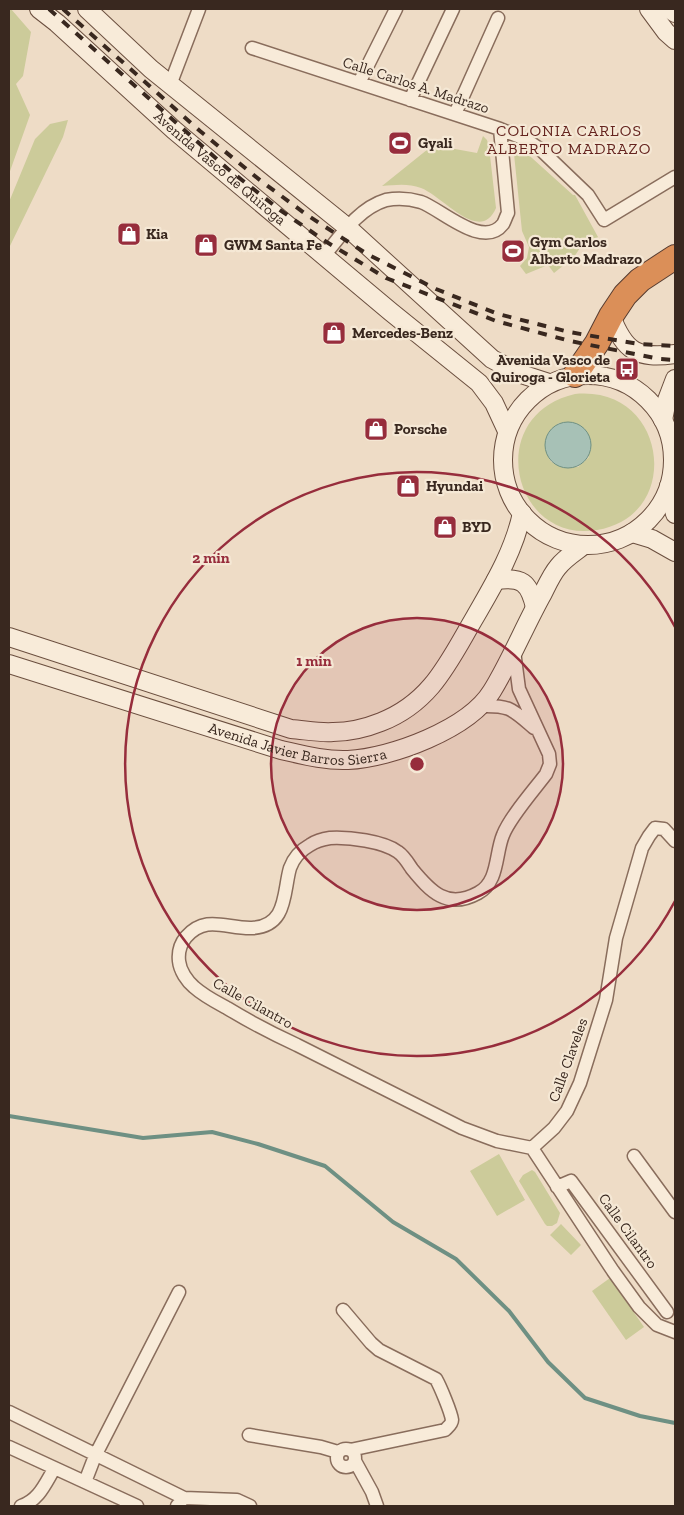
<svg xmlns="http://www.w3.org/2000/svg" width="684" height="1515" viewBox="0 0 684 1515" font-family="'Zilla Slab',serif">
<rect width="100%" height="100%" fill="#eedcc6"/>
<path fill="#cccb9a" fill-rule="evenodd" d="M9,9H11L31,32L23,76L16,84L30,115L9,174Z
M68,120L63,137L9,248V202L35,139L50,124Z
M483,136L487,140L489,147L496,208C480,245 443,196 421,188C408,183 395,185 382,186L433,145L477,153Z
M522,149L573,195H575L598,237L580,248L574,257L554,273L548,265L526,274L520,266L527,258L529,247L522,231L514,154Z
M575,394C668,385 684,516 597,530C512,544 483,415 575,394ZM559,423L589,457L578,467C547,465 546,464 548,433Z
M499,1154L525,1200L497,1216L470,1171Z
M532,1170L535,1172L560,1213L557,1223L552,1226H547L545,1224L519,1181L523,1175Z
M561,1224L581,1245L571,1255L550,1235Z
M610,1278L644,1327L626,1340L592,1291Z"/>
<path fill="#a7c1b6" stroke="#6e9083" d="M545 445a23 23 0 1 1 46 0a23 23 0 1 1-46 0Z"/>
<g fill="none" stroke-linecap="round" stroke-linejoin="round">
<path stroke="#6e9083" stroke-width="4" d="M9,1116L143,1138L212,1132L258,1144L325,1166L393,1222L456,1259L509,1311L548,1362L585,1398L640,1416L675,1423"/>
<g stroke="#896d5c" stroke-width="15">
<path id="street" d="M252,48L500,129L525,139L540,149L588,195L604,220L675,177
M359,83L396,9
M170,85L199,9
M410,100L453,9
M455,114L498,18
M324,256C341,235 359,208 386,200C397,198 411,199 421,202C441,209 483,250 503,224C505,221 506,216 508,213L500,129
M514,651L519,689L549,754L550,764L546,774C534,790 510,817 503,835C495,854 499,882 478,893C447,910 430,891 412,869C408,863 404,856 398,852C383,841 349,837 330,838C323,839 316,841 310,845C301,850 294,857 290,868C283,892 288,926 252,928C227,929 206,914 186,937C181,943 178,952 179,961C180,971 187,981 194,987C204,996 216,1002 227,1008C250,1022 273,1034 297,1045C352,1073 407,1100 462,1128L497,1141L532,1148
M480,706C510,705 512,709 534,728
M532,1148L554,1128L567,1111L580,1083L606,1000L616,938L642,848L649,836L655,828L664,829L675,841
M532,1148L613,1271L639,1307L657,1325L675,1332
M634,1156L675,1212
M557,1187L571,1181L667,1312
M343,1310L371,1343L379,1350L436,1379C440,1386 451,1412 452,1420C452,1424 448,1427 445,1430L350,1450
M9,1412L184,1498
M249,1435L321,1447L338,1452
M9,1447L137,1506
M337 1458a9 9 0 1 1 18 0a9 9 0 1 1-18 0Z
M355,1461L372,1492L377,1506
M85,1482L95,1456L179,1292
M21,1506C39,1500 45,1484 54,1469
M177,1506L184,1498L237,1500L250,1506"/>
</g>
<g stroke="#6b4f3f" stroke-width="20">
<g id="secondary">
<path id="s1" d="M39,9L57,23L174,130L391,312L479,383L494,403L507,431"/>
<path d="M87,9L151,69L347,227L492,359L518,373L549,383"/>
<path d="M649,9L666,32L675,40"/>
<path d="M669,9L675,13"/>
<path d="M611,316C625,352 637,359 675,354"/>
<circle cx="588" cy="460" r="85"/>
<path d="M663,420L667,400L675,379"/>
<path d="M669,486L675,514"/>
<path d="M632,533L652,539L675,552"/>
<path d="M496,580C522,577 529,582 535,607"/>
<path d="M9,637L291,729C305,730 319,733 333,732C350,732 366,728 381,722C432,702 449,661 475,617C494,584 514,551 522,513"/>
<path id="s2" d="M9,664L281,750C303,755 325,761 348,760C391,758 469,729 492,691C511,660 525,625 543,593C547,585 552,574 558,567C565,558 575,552 584,545"/>
</g>
</g>
<g stroke="#573c30" stroke-width="26">
<path id="highway" d="M575,375L597,343L611,316L625,295L640,280L675,257"/>
</g>
<use href="#street" stroke="#f8ebd9" stroke-width="12"/>
<use href="#secondary" stroke="#f8ebd9" stroke-width="18"/>
<use href="#highway" stroke="#db8f58" stroke-width="24"/>
<path stroke="#39281f" stroke-width="4" stroke-dasharray="9 9" stroke-linecap="butt" d="M49,9L228,169L280,210L325,241L386,278L496,321L570,341L660,359L675,360
M63,9L200,131L261,181L307,215L367,254L436,289L498,314L569,332L639,344L675,346"/>
</g>
<circle cx="417" cy="764" r="146" fill="#972d3c" fill-opacity=".12"/>
<g fill="none" stroke="#972d3c" stroke-width="2.5">
<circle cx="417" cy="764" r="146"/>
<path d="M675 901A292 292 0 1 1 675 627"/>
</g>
<defs>
<g id="stadium-square" transform="scale(1.25)"><rect x="-9" y="-9" width="18" height="18" rx="4" fill="#972d3c" stroke="#f5e8d5"/><path d="M0-5a6.5 5 0 1 0 0 10a6.5 5 0 1 0 0-10ZM-3.5-1.8h7v3.6h-7Z" fill="#fff"/></g>
<g id="shop-square" transform="scale(1.25)"><rect x="-9" y="-9" width="18" height="18" rx="4" fill="#972d3c" stroke="#f5e8d5"/><path d="M-5-2.5h2.3a2.7 3.5 0 0 1 5.4 0H5L5.5 6h-11ZM-1.5-2.5h3a1.5 2.3 0 0 0-3 0Z" fill="#fff"/></g>
<g id="bus-square" transform="scale(1.25)"><rect x="-9" y="-9" width="18" height="18" rx="4" fill="#972d3c" stroke="#f5e8d5"/><path d="M-5-6H5V4H4V6H2V4H-2V6H-4V4H-5ZM-3.5-4V0h7V-4ZM-3.5 1.2v1.5H-2V1.2ZM2 1.2v1.5H3.5V1.2Z" fill="#fff"/></g>
</defs>
<g fill-rule="evenodd">
<use href="#stadium-square" x="400" y="143"/>
<use href="#shop-square" x="129" y="234"/>
<use href="#shop-square" x="206" y="245"/>
<use href="#stadium-square" x="513" y="251"/>
<use href="#shop-square" x="334" y="333"/>
<use href="#bus-square" x="627" y="369"/>
<use href="#shop-square" x="376" y="429"/>
<use href="#shop-square" x="408" y="486"/>
<use href="#shop-square" x="445" y="527"/>
</g>
<g text-anchor="middle" stroke-width="4.5" stroke-linejoin="round" paint-order="stroke">
<g font-size="15" fill="#39281f" stroke="#f5e8d5">
<text transform="translate(416 85) rotate(18)" y="5">Calle Carlos A. Madrazo</text>
<text dy="5" stroke="none"><textPath href="#s1" startOffset="241">Avenida Vasco de Quiroga</textPath></text>
<text dy="5" stroke="none"><textPath href="#s2" startOffset="301">Avenida Javier Barros Sierra</textPath></text>
<text transform="translate(253 1003) rotate(29)" y="5">Calle Cilantro</text>
<text transform="translate(568 1060) rotate(-70)" y="5">Calle Claveles</text>
<text transform="translate(628 1231) rotate(54)" y="5">Calle Cilantro</text>
</g>
<g font-size="15" font-weight="bold" fill="#39281f" stroke="#f5e8d5" text-anchor="start">
<text x="418" y="148">Gyali</text>
<text x="146" y="239">Kia</text>
<text x="530" y="247">Gym Carlos<tspan x="530" dy="17">Alberto Madrazo</tspan></text>
<text x="224" y="250">GWM Santa Fe</text>
<text x="352" y="338">Mercedes-Benz</text>
<text x="610" y="365" text-anchor="end">Avenida Vasco de<tspan x="610" dy="17">Quiroga - Glorieta</tspan></text>
<text x="394" y="434">Porsche</text>
<text x="426" y="491">Hyundai</text>
<text x="462" y="532">BYD</text>
</g>
<g font-size="16" letter-spacing="1" fill="#65241f" stroke="#f5e8d5">
<text x="569" y="136">COLONIA CARLOS<tspan x="569" dy="18">ALBERTO MADRAZO</tspan></text>
</g>
</g>
<circle cx="417" cy="764" r="8" fill="#972d3c" stroke="#f5e8d5" stroke-width="2.5"/>
<g font-size="15" text-anchor="middle" font-weight="bold" fill="#972d3c" stroke="#f5e8d5" stroke-width="4.5" stroke-linejoin="round" paint-order="stroke">
<text x="211" y="563">2 min</text>
<text x="314" y="666">1 min</text>
</g>
<rect width="684" height="1515" fill="none" stroke="#39281f" stroke-width="20"/>
</svg>
